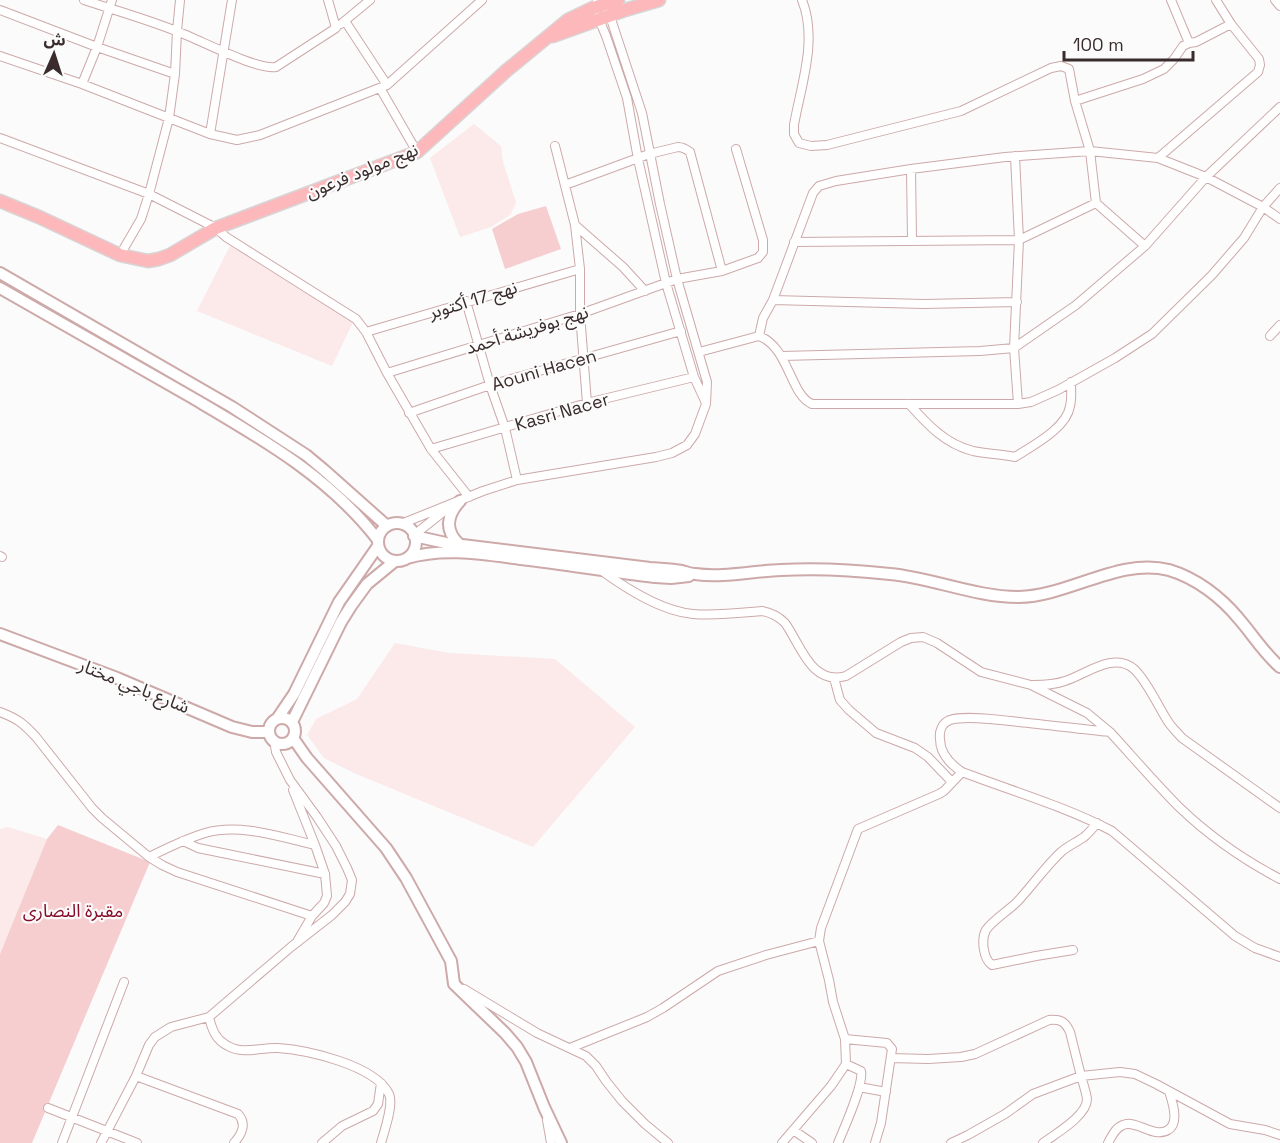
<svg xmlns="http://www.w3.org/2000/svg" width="1280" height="1143" viewBox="0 0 1280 1143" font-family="'Space Grotesk','Noto Sans Arabic',sans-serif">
<rect width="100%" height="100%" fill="#fbfbfb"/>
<path fill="#fce9e9" d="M474,124L501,146L503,162L516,202L511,214L491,227L460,237L430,158Z
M230,246L355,318L332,366L197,311Z
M395,643L449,653L555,659L635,727L533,847L354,773L324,758L307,735L316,719L357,699Z
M8,827L47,839L0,954V829Z"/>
<path fill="#f6cecf" d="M546,206L561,249L505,269L492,229L518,214Z
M58,825L150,862L32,1143H0V954L47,839Z"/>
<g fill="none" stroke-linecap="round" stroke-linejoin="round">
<g stroke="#cda9a9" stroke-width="10">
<path id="street" d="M84,0C114,10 146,19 176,31C199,39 255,70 276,67L336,28L328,0
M1171,0L1189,43
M1275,0L1280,6
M0,10L97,47L175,74
M598,17L606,36L627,98L638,159L666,283L694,377L706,403
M345,21L387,85
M341,24L370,0
M0,56L82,84L210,134L237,140L260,135L387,85L482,0
M82,84L97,47L112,0
M380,88L417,152
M1075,101L1143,79L1164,69L1174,59L1183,46L1189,43L1196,42L1231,24
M210,134L232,0
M0,138L149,194L216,228L226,237L356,319L366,332L387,373L431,449L469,497
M555,146L575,225L580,269V314L587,403
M1015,156L1019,240L1014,348L1018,404
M1158,158L1258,72L1260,65L1259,59L1231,24L1216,0
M911,169L912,240
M1096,203L1145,246
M575,225L623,267L645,291
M794,242L1019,240L1096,203L1090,151L1075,101L1069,69L1061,66L1051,68L961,111L827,145L811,146L799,143L794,134V125C801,85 818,40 802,0
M120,255L141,219L149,194L169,118L175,74L177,31L180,0
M722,271L758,258L763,252V240L736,149
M773,300L924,304L1017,302
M466,301L490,385L505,428L517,480
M366,332L580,269
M759,336C789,347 790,395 812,404H1018L1031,402L1058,390L1115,358L1152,334L1212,275L1244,238L1263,207L1280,188
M1270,336L1280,325
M699,352L759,336L763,318L773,300L813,193L819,186L836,181L911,169L1005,157L1090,151L1158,158L1206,177L1263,207L1280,219
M782,356L980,351L1014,348L1076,305L1145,246L1206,177L1280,107
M387,373L580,314L677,279L722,271L690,152C686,149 683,147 678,147L649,154L565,185
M909,404C927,424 945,444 973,451C987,454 1001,454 1015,457C1032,446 1067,428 1070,406C1072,399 1071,390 1071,382
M409,413L490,385L681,331
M431,449L587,403L694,377
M401,524L483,491L517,480L656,457L672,453L687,445L695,434L706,404L707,382L677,279L660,204L642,113L610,16L604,5L597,0
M414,535L448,508
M0,556L2,557
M602,571C627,589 661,611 693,614C716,616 739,613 762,611C772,613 778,616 785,623C801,645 811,686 846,676L901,642L911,638L923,637L937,643L981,672L1031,685L1087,713L1110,732C1080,729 1049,725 1019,722C1002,720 965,715 950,720C942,723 939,731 940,739C940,754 950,764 962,772C1012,791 1064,806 1112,831L1235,936L1255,948L1280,957
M834,678L840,700L849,710L876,733L915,748L928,757L952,782
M1033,685C1044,685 1054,685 1065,681C1085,675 1114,651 1134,669C1147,681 1158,706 1167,720C1171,727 1177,732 1182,738L1280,808
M0,712C18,719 23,723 36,737L92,808L102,818L149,857L162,865L177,872L312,916
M1110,732C1133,757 1155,783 1179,807C1208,835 1244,860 1280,879
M183,841L198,848L325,874
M149,857C167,848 185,839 205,833C240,823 280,837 315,845L293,790
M298,940L312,916L324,903L327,896L325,874L315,845
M819,941L821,928L858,829L939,794L944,791L962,772
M1073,950L1036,956L992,965C983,959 981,939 986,930C992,921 1009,910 1017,902C1032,886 1045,867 1061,852C1068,846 1077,842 1084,837C1089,833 1093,828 1097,823
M464,989L537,1033L586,1056L596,1066L606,1081L622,1101L645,1124L668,1143
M209,1017C212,1030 216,1040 228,1046C244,1055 261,1047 278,1048C307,1050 375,1065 389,1094C394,1104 384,1132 381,1143
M570,1048L647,1017L663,1008L718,971L766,955L819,941L829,980L833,1002L845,1039
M891,1058L928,1059L961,1057L975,1054L1049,1020C1060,1019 1065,1021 1070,1032L1081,1076L1033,1094L1005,1114L968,1135L951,1143
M859,1087L886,1092
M48,1108L137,1143
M547,1120L551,1143
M793,1130L812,1143
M62,1143L124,982
M101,1143L136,1076
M234,1143C242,1134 247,1124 238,1114L136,1076L149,1045L155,1037L171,1027L209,1017L291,947L332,915L345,902L350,894L352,880L347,868L336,846L317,817L290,780L276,752L274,740
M322,1143L342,1126L373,1111L378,1104L381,1083
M782,1143L831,1086L846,1064L845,1039L887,1043L892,1049L881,1123L875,1143
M838,1143C844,1128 864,1085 861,1071L846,1064
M1043,1143C1055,1134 1087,1116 1087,1099C1086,1092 1083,1083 1081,1076L1120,1072L1135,1074L1156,1084L1230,1124L1265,1130L1280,1135
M1108,1143C1112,1136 1115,1128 1123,1125C1136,1119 1154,1139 1168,1130C1180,1123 1172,1101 1169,1091"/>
</g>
<g stroke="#cda9a9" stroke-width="14">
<path id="secondary" d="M0,273L232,407L286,442L306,455L324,470L387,526
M0,288C63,324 127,360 191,397C259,437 329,476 378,540
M378 542a19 19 0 1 1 38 0a19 19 0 1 1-38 0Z
M414,536L446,543L650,568C661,569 671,569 682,571C686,572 690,574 695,574C723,578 753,571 781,570C817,568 854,570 890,574C933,578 975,597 1019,597C1069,596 1120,557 1169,570C1196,578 1221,597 1239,619C1253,635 1263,652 1280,667
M459,544C444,530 447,515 460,501
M407,558C444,547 483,554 521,559C566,564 610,572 655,577L671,578L689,576
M0,634L117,678L232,727L252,732H269
M269 731a13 13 0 1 1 26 0a13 13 0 1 1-26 0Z
M277,719L294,694L339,602L378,546
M292,722L341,622L351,606L367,584L395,561
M293,738L307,758L386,848L406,878L451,961L454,984L505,1033L517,1047L526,1062L544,1107L561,1143"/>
</g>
<g stroke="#d8d5d5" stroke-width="15">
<path id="primary" d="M553,36L625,10L659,0
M0,201L39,217L120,255L148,261L159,259L170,255L216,228L417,152L506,71L568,20L593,8L618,0"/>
</g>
<use href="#street" stroke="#fff" stroke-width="8"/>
<use href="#secondary" stroke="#fff" stroke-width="10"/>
<use href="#primary" stroke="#fdb8bc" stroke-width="12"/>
</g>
<g text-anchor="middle" stroke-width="4.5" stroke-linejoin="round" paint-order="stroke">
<g font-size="18" fill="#3a2c2c" stroke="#fbfbfb">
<text transform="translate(362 171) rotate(-22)" y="6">نهج مولود فرعون</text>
<text transform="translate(473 300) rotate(-17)" y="6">نهج 17 أكتوبر</text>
<text transform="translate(527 330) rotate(-17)" y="6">نهج بوفريشة أحمد</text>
<text transform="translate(544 370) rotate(-16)" y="6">Aouni Hacen</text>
<text transform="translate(562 412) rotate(-16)" y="6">Kasri Nacer</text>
<text transform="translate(134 686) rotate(22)" y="6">شارع باجي مختار</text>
</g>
<g font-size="18" fill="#850c28" stroke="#fbfbfb">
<text x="73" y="917">مقبرة النصارى</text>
</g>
</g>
<g transform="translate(54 54) rotate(3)" stroke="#fbfbfb" stroke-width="4.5" paint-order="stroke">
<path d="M0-4.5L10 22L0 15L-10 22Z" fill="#3a2c2c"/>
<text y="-9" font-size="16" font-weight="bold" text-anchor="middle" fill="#3a2c2c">ش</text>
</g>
<path d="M1064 51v9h129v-9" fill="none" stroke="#3a2c2c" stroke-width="3"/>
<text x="1073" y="51" font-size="18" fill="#3a2c2c" stroke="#fbfbfb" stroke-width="4.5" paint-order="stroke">100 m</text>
</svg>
